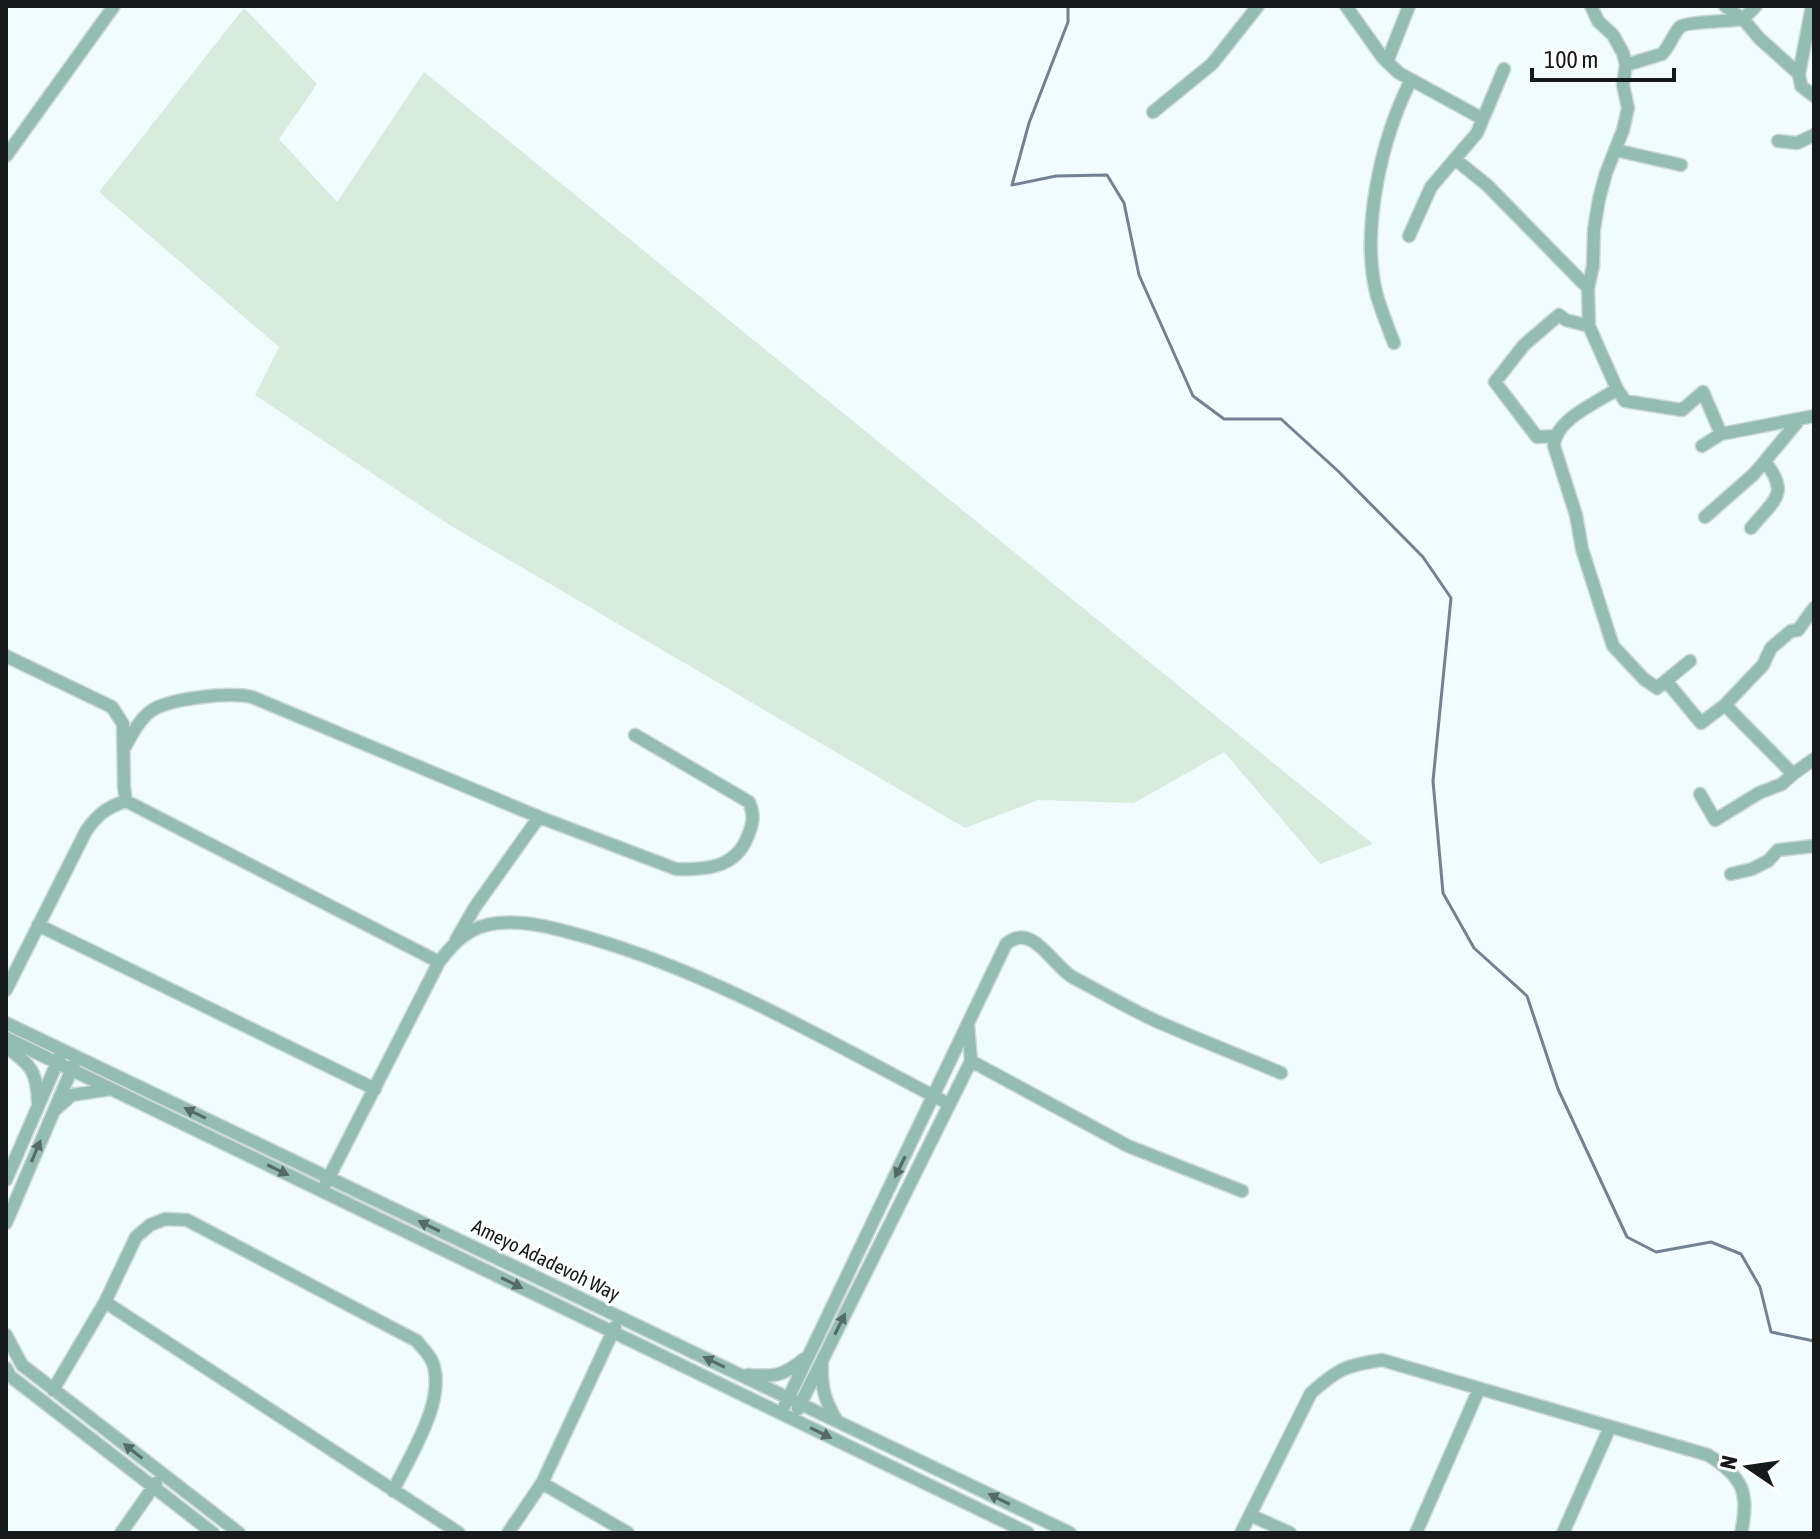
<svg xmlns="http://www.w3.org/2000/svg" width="1820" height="1539" viewBox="0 0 1820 1539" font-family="'Asap Condensed',sans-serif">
<rect width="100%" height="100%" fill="#f0fcfd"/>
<path fill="#d7ecdc" d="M244,8L317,84L279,139L337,202L424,72L1373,844L1320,864L1224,752L1134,803L1038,800L965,828L448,524L255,395L279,347L99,192Z"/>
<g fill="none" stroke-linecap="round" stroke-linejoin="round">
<path stroke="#728294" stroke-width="3" d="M1068,6V22L1029,123L1012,185L1056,176L1107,175L1124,203L1139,275L1193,396L1224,419H1281L1338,471L1423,557L1451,598L1433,781L1443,893L1474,948L1527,996L1558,1089L1627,1237L1656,1252L1711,1242L1741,1254L1760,1287L1771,1332L1814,1341"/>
<g stroke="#cdd8d9" stroke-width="15">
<path id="minor" d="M1346,6L1383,58L1399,73L1483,119
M1591,6L1598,21L1613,35L1623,53L1626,65L1623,85L1628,108L1623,130L1606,173L1599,199L1594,229L1593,266L1588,288L1589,326L1617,389C1597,403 1555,419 1554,446L1576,515L1582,549L1613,646L1644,679L1657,688L1690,661
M1725,6L1743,19L1759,38L1799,74L1801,86L1814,96
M1387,62L1409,6
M1626,65L1662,54C1670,46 1673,34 1680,27C1685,22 1732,21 1743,19L1756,6
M1799,74L1812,6
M1153,112L1212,64L1258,6
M1778,141L1797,143L1814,135
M1615,150L1681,165
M6,156L114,6
M1456,160L1487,185L1588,288
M1409,236L1431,187L1477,133L1504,69
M1394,343C1388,328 1382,312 1377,296C1360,232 1381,139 1411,80
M1617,389L1625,401L1682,410L1703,392L1721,434L1814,416
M1555,436L1537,437L1495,382L1524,345L1559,315L1566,320L1589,326
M1702,446L1721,434
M1705,517L1754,474L1800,419
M1751,528C1773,501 1791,494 1765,462
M6,656L112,707L123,724L124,787L126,801
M1667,682L1701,723L1725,705L1763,665L1771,648L1791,631L1798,630L1814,608
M1725,705L1793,774L1814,759
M125,747C132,734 139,720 151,711C169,698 230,692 252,697L539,817L676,869C705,870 735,868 747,838C753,824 755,816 749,802L635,735
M1700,794L1715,820L1759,793L1782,784L1793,774
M1731,874L1752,869L1768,861L1778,850L1814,846
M38,925L375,1089
M456,940L475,907L539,817
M6,990L86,831C97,815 107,807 126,801L439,962
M6,1023L1070,1533
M6,1038L1028,1533
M6,1047C31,1065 37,1071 38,1102
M971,1061L1128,1146L1242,1191
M55,1110L72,1095L111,1089
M6,1180L60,1056
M326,1183L439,962C454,942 471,925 498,923C531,920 561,930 593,939C719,976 833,1044 949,1104
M6,1223L74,1064
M105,1302L459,1533
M6,1335L22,1365L239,1533
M822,1364C821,1388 825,1401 837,1421
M6,1368L10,1376L213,1533
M748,1375C775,1377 783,1376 804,1359
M53,1390L105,1302L136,1237L150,1225L165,1219L187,1220L417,1341C421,1347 429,1354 432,1361C448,1399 409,1457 393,1491
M785,1405L1006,944C1033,921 1053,967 1074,978C1101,992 1128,1008 1156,1021C1197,1039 1239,1055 1281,1073
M798,1409L971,1061L968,1024
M542,1483L628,1533
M1250,1515L1290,1533
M121,1533L156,1483
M508,1533L542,1483L615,1327
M1241,1533L1311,1393C1338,1369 1346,1365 1382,1360L1708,1455C1743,1477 1750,1493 1741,1533
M1416,1533L1479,1389
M1563,1533L1610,1427"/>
</g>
<use href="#minor" stroke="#94bdb2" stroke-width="12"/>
</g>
<defs><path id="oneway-solid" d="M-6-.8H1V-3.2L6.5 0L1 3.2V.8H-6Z" transform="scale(2)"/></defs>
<g fill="#556c66">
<use href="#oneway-solid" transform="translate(195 1113) rotate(-154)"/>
<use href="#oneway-solid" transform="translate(36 1151) rotate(-67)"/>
<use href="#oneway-solid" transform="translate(900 1167) rotate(116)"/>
<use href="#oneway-solid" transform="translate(278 1170) rotate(26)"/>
<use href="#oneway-solid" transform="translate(429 1226) rotate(-154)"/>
<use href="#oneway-solid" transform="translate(512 1283) rotate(26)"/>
<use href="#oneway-solid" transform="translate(840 1324) rotate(-64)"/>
<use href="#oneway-solid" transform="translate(714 1362) rotate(-154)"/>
<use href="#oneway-solid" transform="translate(821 1433) rotate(26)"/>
<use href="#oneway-solid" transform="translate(133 1451) rotate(-142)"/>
<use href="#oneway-solid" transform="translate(999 1499) rotate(-154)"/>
</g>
<g text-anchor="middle" stroke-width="6" stroke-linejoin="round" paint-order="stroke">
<g font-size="20" fill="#161a1a" stroke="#fff">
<text transform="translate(546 1260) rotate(26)" y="7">Ameyo Adadevoh Way</text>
</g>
</g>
<rect width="1820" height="1539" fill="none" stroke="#161a1a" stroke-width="16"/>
<g transform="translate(1748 1467) rotate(283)" stroke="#ffffff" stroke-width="6" paint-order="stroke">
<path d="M0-6L14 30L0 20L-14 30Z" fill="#161a1a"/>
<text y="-12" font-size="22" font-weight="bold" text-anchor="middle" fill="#161a1a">N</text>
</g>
<path d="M1532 68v12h142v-12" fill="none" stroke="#161a1a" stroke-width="4"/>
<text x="1544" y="68" font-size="24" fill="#161a1a" stroke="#ffffff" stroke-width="6" paint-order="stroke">100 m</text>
</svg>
